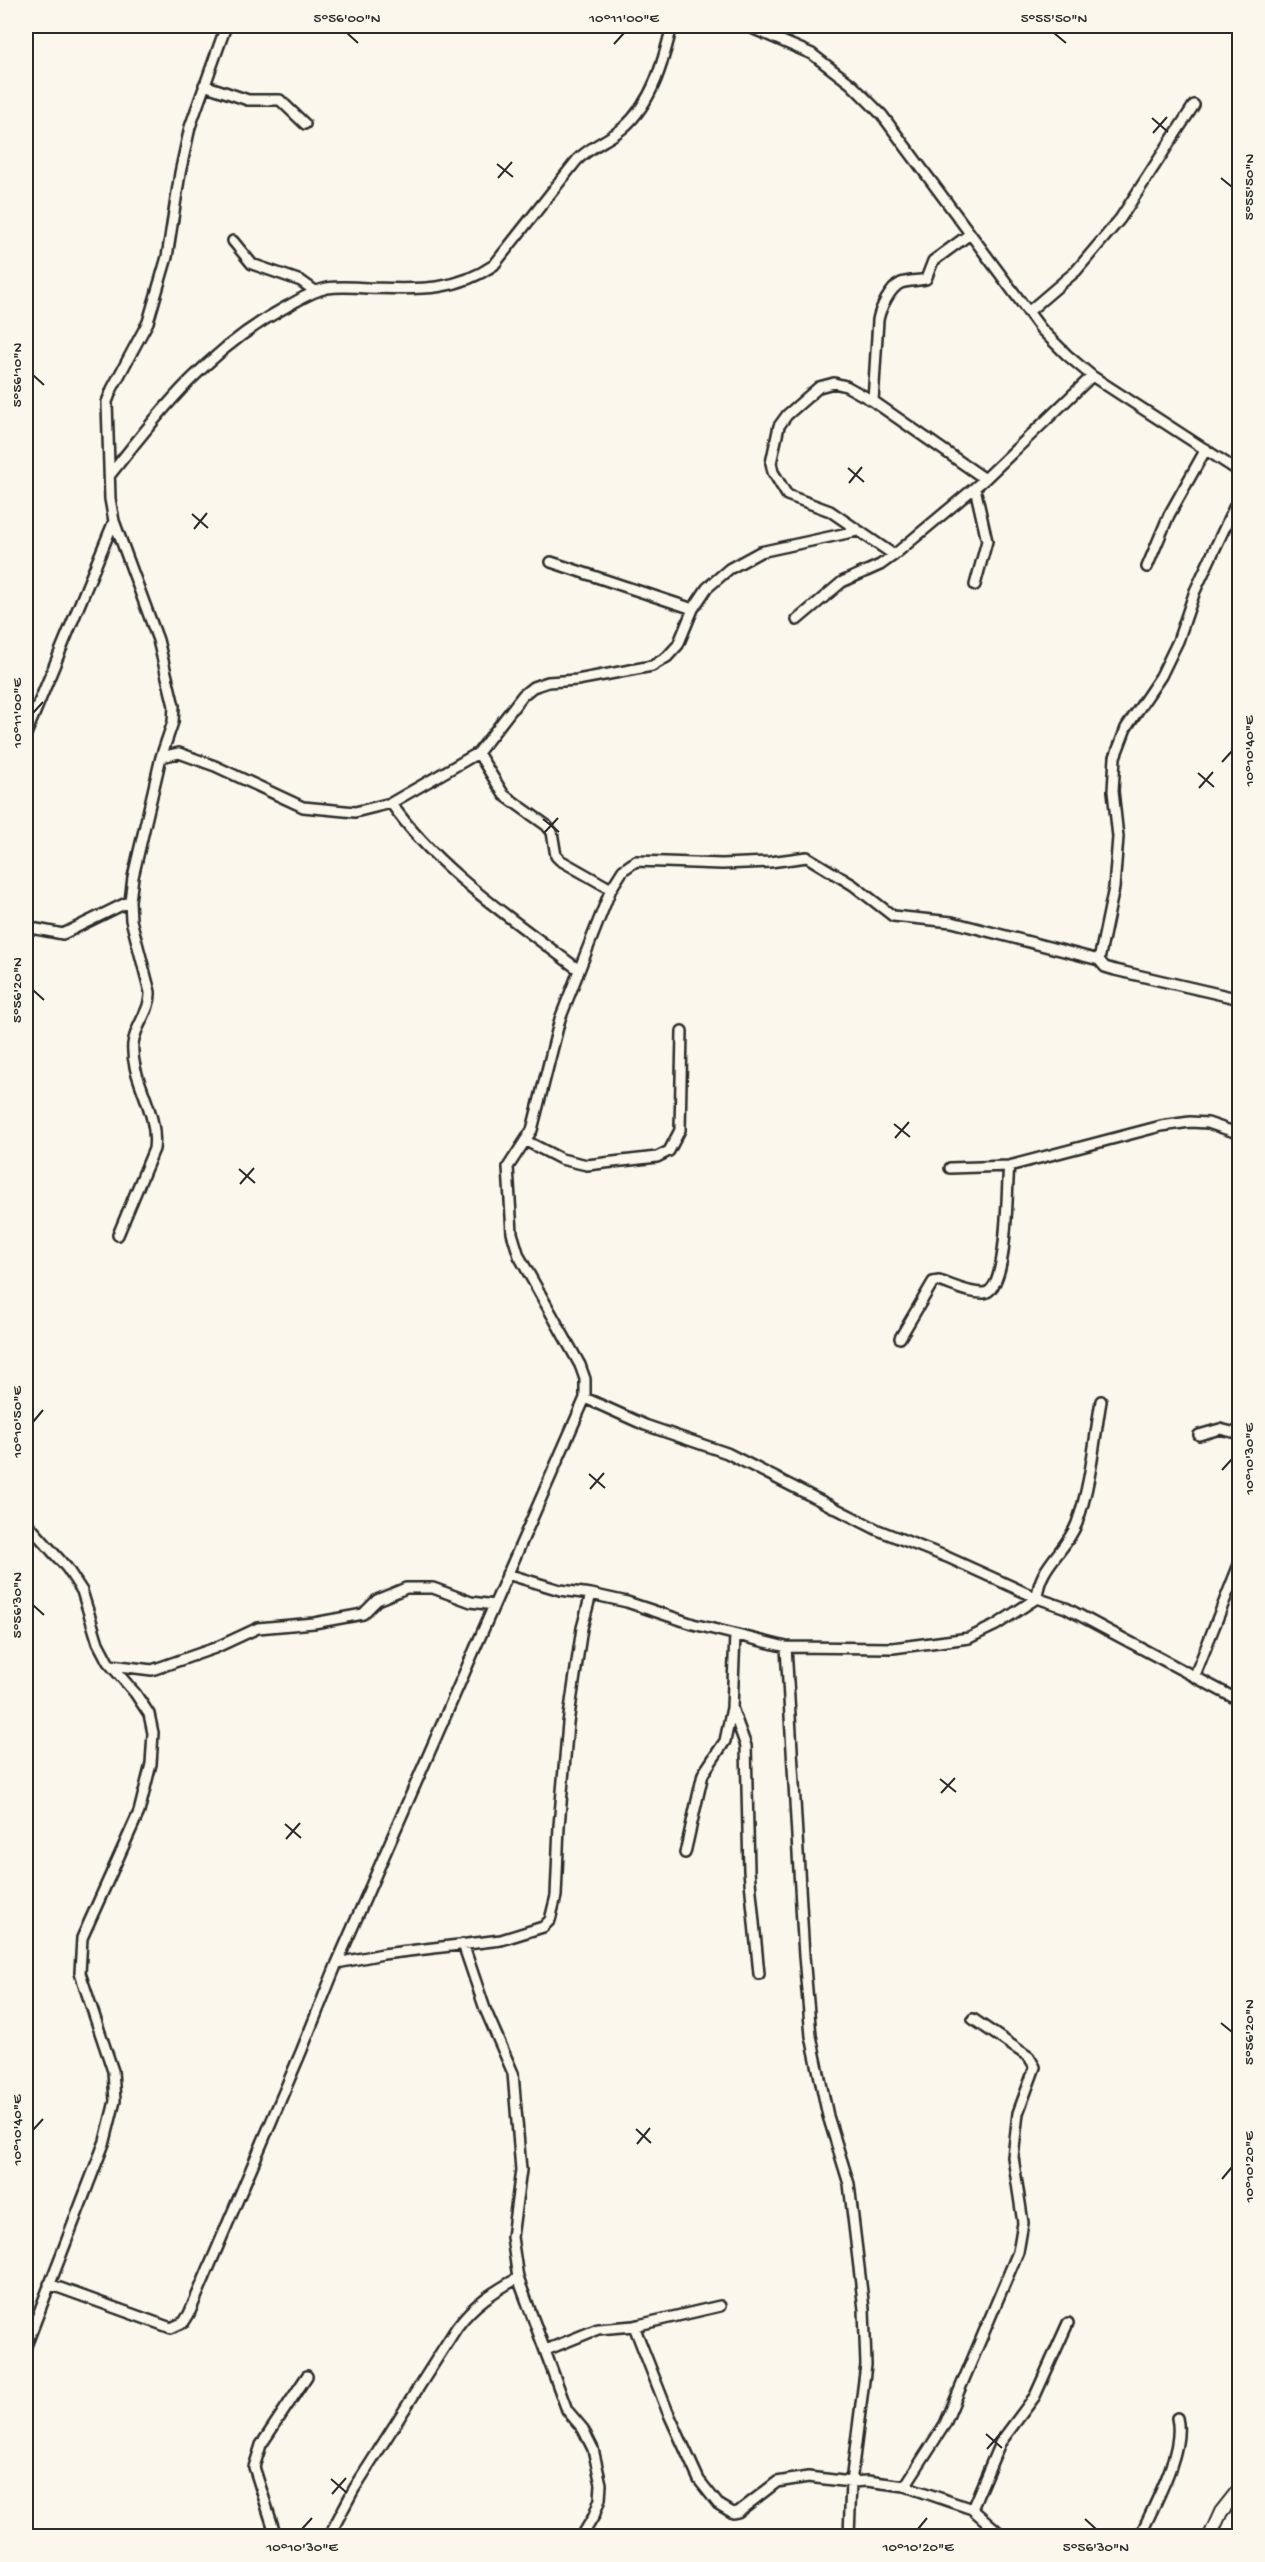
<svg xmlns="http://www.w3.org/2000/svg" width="1265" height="2562" viewBox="0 0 1265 2562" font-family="'Gochi Hand',sans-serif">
<rect width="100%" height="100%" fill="#fbf7ec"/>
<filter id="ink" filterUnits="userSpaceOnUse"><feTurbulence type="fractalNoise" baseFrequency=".0167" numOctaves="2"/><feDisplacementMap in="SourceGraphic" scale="12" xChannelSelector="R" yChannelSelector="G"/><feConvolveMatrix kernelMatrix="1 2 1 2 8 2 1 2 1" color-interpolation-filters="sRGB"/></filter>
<g filter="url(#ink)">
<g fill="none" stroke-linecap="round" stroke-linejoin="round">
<g stroke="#2b2b2b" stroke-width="14">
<path id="minor" d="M747,26L812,54L851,84L882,115L1041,329L1067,355L1092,376L1240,472
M204,85L248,100H280L305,124
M233,241L252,264L301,281L315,291
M1028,312L1076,271L1120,219L1194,105
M873,401L878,320C880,309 890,288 901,283C909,280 918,281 926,279L933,261L970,234
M110,475C162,408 210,348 286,307C299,300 312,291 327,288C341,286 354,287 368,288C415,289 453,293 494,265L577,160C591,146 609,140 623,128C653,102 663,62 672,26
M975,488L987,541L975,585
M894,555L830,511L787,495L773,472L771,463L779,426L787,415L819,387L834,383L846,386L873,401L985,479
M551,562L693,609
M1147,567L1169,515L1206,449
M797,620L842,582L880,565L894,555L985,479L1092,376
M26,734L114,521
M478,753L504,795L546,825L552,832L556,856L560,860L611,889
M161,757L179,753L215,766L303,807L355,812L391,803L478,753L523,695L533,687L548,682L577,680L652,666L667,657L678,645L693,609L707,588L729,569L760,552L857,531
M391,803C439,872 513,919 579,970
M26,927L63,934L130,901
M1099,960L1114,888L1118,837L1113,791L1115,757L1126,728L1161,676L1178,641L1195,591L1240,495
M526,1141L561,1159L587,1165L657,1157L669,1151L680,1130L682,1031
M950,1168L1009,1166L1161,1126L1190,1122L1208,1123L1240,1134
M118,1235L154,1149C159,1110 130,1079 133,1044C135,1025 151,1011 150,992L131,920L130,901L133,877L161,757L173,722L174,706L158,640L114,521L110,499L107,402L112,389L148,322L167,257L180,173L190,127L226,26
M900,1338L933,1282L939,1281C952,1285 970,1294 984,1293C1009,1290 1006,1188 1009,1166
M585,1398L645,1425L727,1453L878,1530L947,1557L1037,1598L1066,1608L1240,1701
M1199,1435L1220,1429L1240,1434
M26,1522L67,1568L82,1591L98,1643L108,1662L135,1693L149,1714L153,1733L151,1764L139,1812L82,1938L80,1973L113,2071L115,2101L105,2141L26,2346
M507,1574L560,1590L591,1594L627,1602L693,1624L786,1647L893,1648L969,1638L996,1625L1037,1598C1039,1565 1066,1552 1077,1523C1091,1484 1094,1441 1101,1401
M786,1647L804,1956L811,2036L828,2116L849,2184L864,2309L866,2365L851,2482L867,2481L905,2486L972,2509L1003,2536
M111,1665L152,1670L215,1648L258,1628L314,1623L363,1614L377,1600L406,1588H433L471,1602L494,1605
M1195,1675L1240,1562
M732,1708L746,1746L749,1871L759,1974
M685,1853L703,1774L725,1741L732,1708L735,1635
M463,1944L485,2009L513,2073L521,2170L512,2237L518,2278L567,2410L583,2429L593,2449L601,2484L600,2499L594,2516L582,2536
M337,1963L383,1954L501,1940L543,1927L550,1920L556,1896L559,1826L568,1723L582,1628L591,1594
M49,2284L171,2328L184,2322L189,2314L301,2052L337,1963L585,1398V1379L580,1365L519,1256L512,1233L508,1167L532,1130L560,1019L611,889L623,870L636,861L722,864L770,862L807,857L853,885L893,916L952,922L1099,960L1105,967L1115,970L1240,999
M634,2326L720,2306
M546,2350L598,2329L634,2326L667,2410L699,2480L718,2504L733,2513L738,2512L777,2482L808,2477L851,2482L849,2536
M905,2486L945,2424L1018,2252L1023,2223L1013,2157L1018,2113L1035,2067L1029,2057L973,2019
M972,2509L1000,2443L1035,2396L1068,2323
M276,2536L254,2467L261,2445L307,2376
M329,2536L354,2489L457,2327C474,2304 493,2292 518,2278
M1140,2536C1154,2505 1185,2451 1177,2418"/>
</g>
<g stroke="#2b2b2b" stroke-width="16">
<path id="tertiary" d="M1210,2536L1221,2512L1240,2488"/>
</g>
<use href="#minor" stroke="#fbf7ec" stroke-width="9"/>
<use href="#tertiary" stroke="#fbf7ec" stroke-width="12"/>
</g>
</g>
<path fill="none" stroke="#2b2b2b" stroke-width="2" d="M347,33L358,43M1054,33L1066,43M614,44L624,33M1152,118L1168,132M1153,133L1167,117M497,164L513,177M498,178L512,162M1221,178L1232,187M33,375L44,385M848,468L864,482M849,483L862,467M192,514L208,528M194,529L207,513M33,713L43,702M1222,762L1232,751M1198,773L1214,787M1199,788L1213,772M543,819L559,832M544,833L558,818M33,990L44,1000M894,1124L910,1137M895,1138L909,1122M239,1169L255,1183M240,1184L254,1168M33,1422L43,1410M1222,1470L1232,1459M589,1474L605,1488M590,1489L604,1473M33,1605L44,1615M940,1779L956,1792M941,1793L955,1778M285,1824L301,1838M286,1839L300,1823M1221,2023L1232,2032M636,2129L651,2143M33,2130L43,2119M637,2144L650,2128M1222,2179L1232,2167M986,2434L1002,2448M987,2449L1001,2433M331,2479L347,2493M332,2494L346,2478M1085,2519L1096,2529M302,2529L312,2518M918,2529L927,2518"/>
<rect width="1265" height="2562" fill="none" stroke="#fbf7ec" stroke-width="66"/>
<rect x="33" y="33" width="1199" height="2496" fill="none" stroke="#2b2b2b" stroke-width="2"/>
<g font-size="15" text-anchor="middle" fill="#2b2b2b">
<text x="347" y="22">5°56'00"N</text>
<text x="624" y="22">10°11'00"E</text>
<text x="1054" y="22">5°55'50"N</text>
<text transform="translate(1248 187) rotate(-90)" y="5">5°55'50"N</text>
<text transform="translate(16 375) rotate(-90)" y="5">5°56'10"N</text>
<text transform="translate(16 713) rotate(-90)" y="5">10°11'00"E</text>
<text transform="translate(1248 751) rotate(-90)" y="5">10°10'40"E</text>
<text transform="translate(16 990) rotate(-90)" y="5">5°56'20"N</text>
<text transform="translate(16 1422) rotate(-90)" y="5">10°10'50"E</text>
<text transform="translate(1248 1459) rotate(-90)" y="5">10°10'30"E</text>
<text transform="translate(16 1605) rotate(-90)" y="5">5°56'30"N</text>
<text transform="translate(1248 2032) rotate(-90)" y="5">5°56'20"N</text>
<text transform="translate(16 2130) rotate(-90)" y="5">10°10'40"E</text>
<text transform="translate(1248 2167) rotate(-90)" y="5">10°10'20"E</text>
<text x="302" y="2551">10°10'30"E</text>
<text x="918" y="2551">10°10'20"E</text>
<text x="1096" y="2551">5°56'30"N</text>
</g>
</svg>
